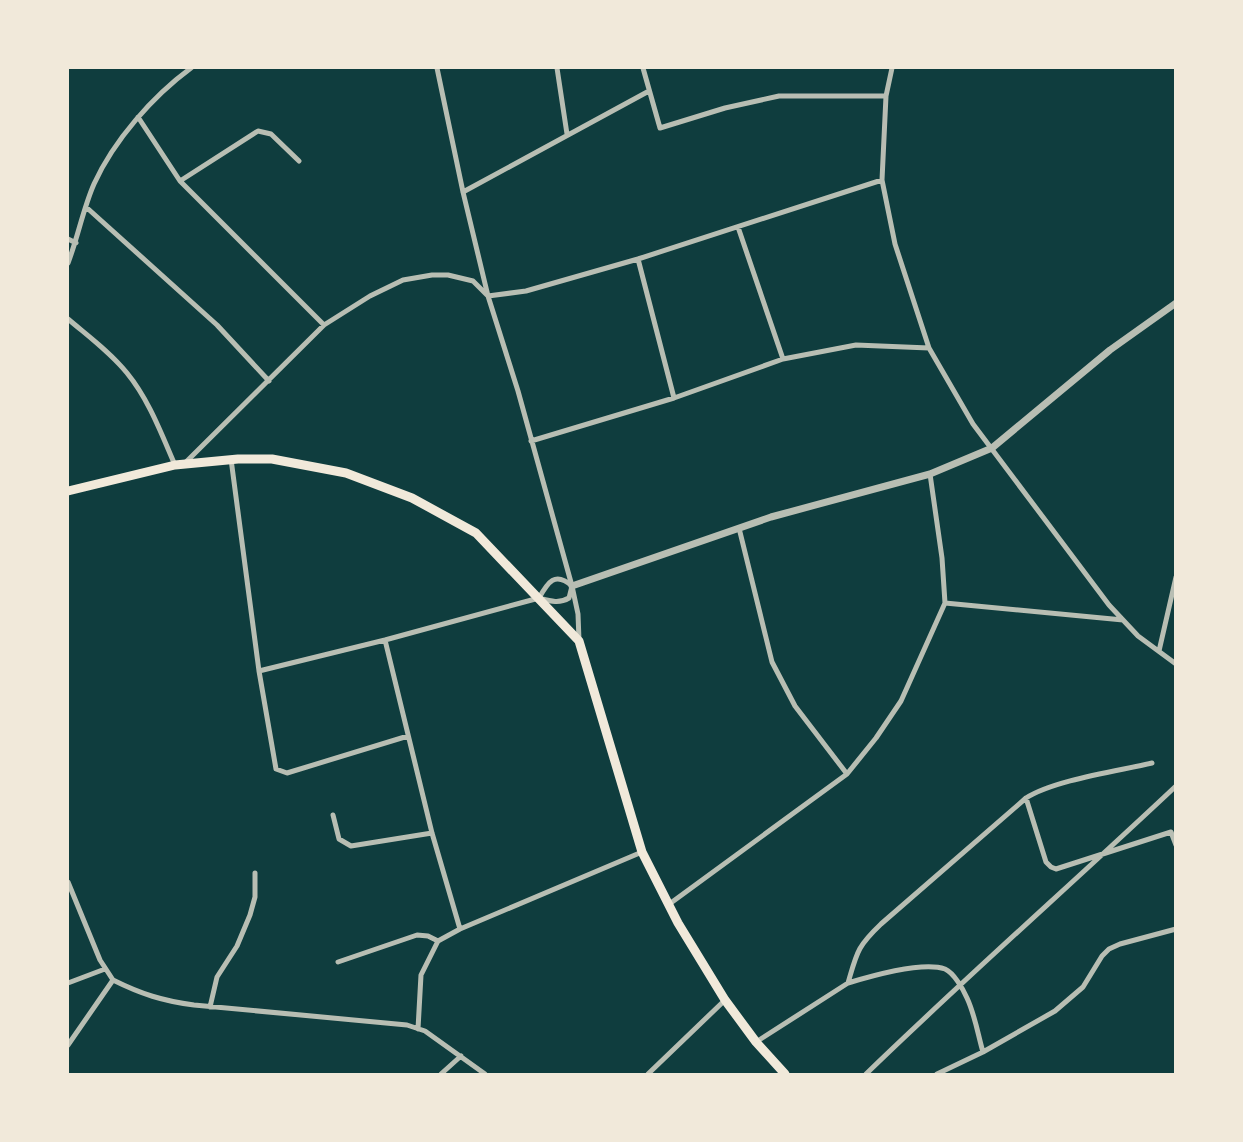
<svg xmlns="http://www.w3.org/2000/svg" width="1243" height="1142" viewBox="0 0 1243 1142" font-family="Literata,serif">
<rect width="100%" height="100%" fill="#0f3d3e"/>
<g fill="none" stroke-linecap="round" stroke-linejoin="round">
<path stroke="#b8beb3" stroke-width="5" d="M437,68L463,192L488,296L518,391L572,586L578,614L579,640
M557,68L567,134
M643,68L660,128L725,108L779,96H886
M892,68L886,96L882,180L895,244L929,348L973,424L1109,605L1138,636L1176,664
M138,117L180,181L324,325
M180,181L258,131L271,134L299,161
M463,192L649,91
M86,207L217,325L269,381
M738,227L783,359
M68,239L76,243
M638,259L674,398
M68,263C78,237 83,209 94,184C114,140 153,96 191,68
M68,319C88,336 110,352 127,373C149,400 161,433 175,465
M531,441L674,398L783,359L856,345L929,348
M231,459L259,671L276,769L287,773L408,736
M185,463L324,325L370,296L403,280L432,275H448L473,281L488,296L526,291L638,259L882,180
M739,528L772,662L795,706L847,774
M945,603L1123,620
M385,640L432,833L460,929
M1159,651L1176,577
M259,671L385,640L539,598C550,601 559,604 569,598L572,586C555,571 548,582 539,598
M1026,798L1046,862L1051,867L1056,869L1171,832L1176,845
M333,815L339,839L351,846L432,833
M68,882L100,960L113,980
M668,905L847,774L876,738L901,701L945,603L942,558L930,474
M338,962L417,935L428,936L438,941
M113,980C141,994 163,1001 194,1005L407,1025L425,1031L485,1074
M68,983L105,969
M848,983C871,976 922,961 945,969C954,973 963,989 967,998C975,1015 978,1035 983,1052
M210,1007L217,977L237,946L250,915L255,897V873
M418,1029L421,975L438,941L460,929L642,852
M756,1042L848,983C857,952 857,947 881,924L1026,798C1054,780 1118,771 1152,763
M68,1045L113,980
M441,1074L461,1056
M648,1074L725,1000
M866,1074C967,976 1073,883 1176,786
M937,1074L983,1052L1055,1011L1083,987L1102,956L1109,949L1120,944L1176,929"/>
<path stroke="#b8beb3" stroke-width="7" d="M572,586L771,517L930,474L992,448L1110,350L1176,303"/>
<path stroke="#f1e9da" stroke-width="9" d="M68,491L175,465L238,459H272L346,473L412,498L476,533L579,641L642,852L678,923L725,1000L756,1042L785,1074"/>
</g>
<rect width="1243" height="1142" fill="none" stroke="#f1e9da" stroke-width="138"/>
</svg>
